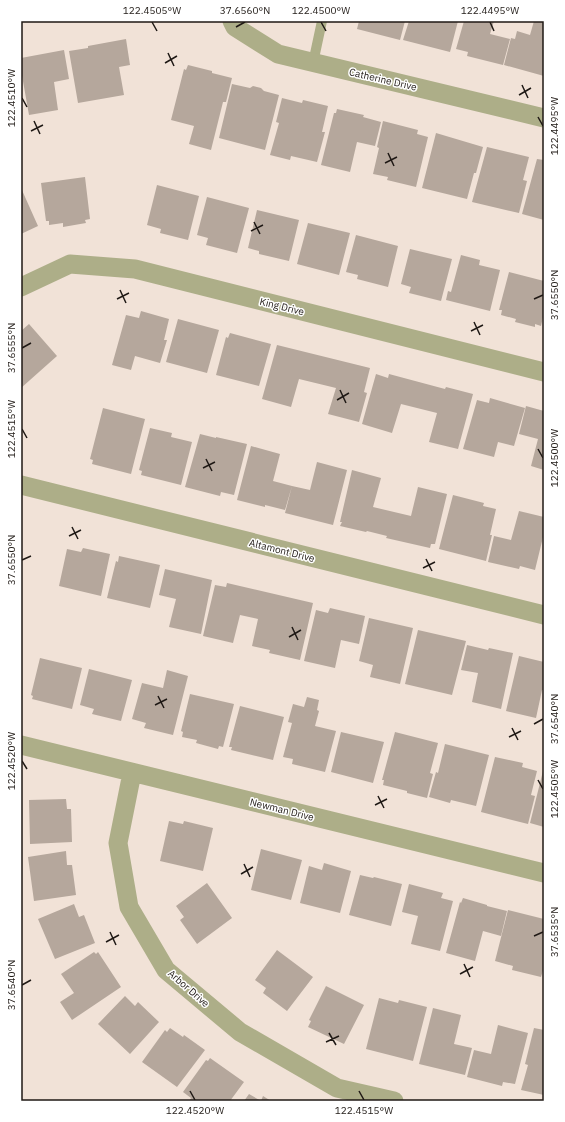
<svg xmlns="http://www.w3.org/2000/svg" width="565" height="1122" viewBox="0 0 565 1122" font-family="'IBM Plex Sans',sans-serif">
<rect width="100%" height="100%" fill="#f1e2d7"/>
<path fill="#b5a79c" d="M359,21H405L400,40L357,29Z
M409,21H458L450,52L403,40Z
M464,21H494L490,34L510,39L503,65L467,56L468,52L456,49Z
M534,21H544V76L504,65L511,38L515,39L517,31L530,35Z
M126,39L130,65L119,67L124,95L78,103L69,51L88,48V46Z
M64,50L69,79L54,82L58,110L29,115L21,70V58Z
M188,65L212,71V73L232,78L226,102H223L211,150L189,144L194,126L171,120L184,69L186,70Z
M232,84L250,88L253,86L261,88L264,91L279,95L265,150L219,138Z
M282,98L302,103L303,100L328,106L322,132H325L317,162L291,156L290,160L270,155L279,123L276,122Z
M337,109L364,115L363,117L381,122L375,146L357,142L350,172L321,165L334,113H336Z
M383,121L418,130L417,134L428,137L416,187L387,180L388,177L373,174L379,148L377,147Z
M436,133L483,147L476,173H474L467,199L422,188Z
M487,147L529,157L523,180L527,181L519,213L472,202Z
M537,159L544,160V220L522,214Z
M85,177L90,219L85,220L86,223L63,227V223L49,225V221H46L41,183Z
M157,185L199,196L188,240L160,233L161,229L147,225Z
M21,188L38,226L21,234Z
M207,197L249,208L237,253L206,245L208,238L197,235Z
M257,210L299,220L289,261L259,254V251L248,248Z
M308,223L350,233L339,275L297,264Z
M356,235L398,246L388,287L357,279L358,275L346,272Z
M410,249L452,259L441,301L409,293L411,287L401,284Z
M461,255L480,260L479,265L500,270L490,311L446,300L448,291L451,292Z
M509,272L544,281V313L541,326L535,324V327L515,322L516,319L501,315L502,310H499Z
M141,311L169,319L164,340H167L160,363L135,356L131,370L112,365L126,315L139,318Z
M178,319L219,330L207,373L166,362Z
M29,324L57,356L21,388V331Z
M230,333L271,344L259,386L216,375L226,337L228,338Z
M277,345L370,368L364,392L367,393L359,422L328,414L336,388L299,379L291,407L262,399Z
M376,374L388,378L389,374L445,389L446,387L473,394L458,449L429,442L437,413L401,404L392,433L362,424Z
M490,398L525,408L514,446L498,442L494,457L463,449L477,400L489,403Z
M526,406L544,411V470L531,466L538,439L519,434Z
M103,408L145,419L131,474L92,464L93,460L90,459Z
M150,428L172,433L171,437L192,442L181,485L141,475L142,471L139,470Z
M200,434L216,438V437L247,444L234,495L221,492L220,496L185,487Z
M251,446L280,454L273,481L292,486L285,510L265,505V507L237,500Z
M317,462L347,470L333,525L285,513L292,486L310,490Z
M352,470L381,478L373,507L411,516L418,487L447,494L435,544H431L430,548L386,538L387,536L367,531L366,532L340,526L342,522H340Z
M453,495L484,503L483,506L496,509L490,535H492L486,561L439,549Z
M519,511L544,517V533L535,570L520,566L519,569L488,562L494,536L511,540Z
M83,548L110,554L101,596L59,586L67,549L81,552Z
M119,556L160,565L150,608L107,598L116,561L118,562Z
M165,569L212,580L201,634L169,627L176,599L159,595Z
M227,583L313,603L300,660L269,653L270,650L252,646L258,619L240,615L233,643L203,636L215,585L226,587Z
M330,608L365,616L359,644L341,640L335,668L304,661L316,610L328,613Z
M369,618L413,628L400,684L370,677L373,665L359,661Z
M418,630L466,641L452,695L405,684Z
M467,645L488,650L489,648L513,653L501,709L472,702L478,673L461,670Z
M519,656L544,662V690H542L536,718L506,711Z
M40,658L82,668L72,709L32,699L33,696L31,695Z
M89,669L132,680L121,721L92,714L94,709L80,705Z
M167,670L188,676L173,735L144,728L146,723L132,719L142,683L163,688Z
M190,694L234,704L223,747L219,746L218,749L196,743L197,740L182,737L183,732L181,731Z
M307,697L319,700L317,710L319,711L315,726L336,731L325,772L292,764L293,759L283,757L292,723L288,722L293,704L304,707Z
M240,706L284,717L273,760L231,750L232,747H229Z
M341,732L384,742L373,783L331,772Z
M395,732L438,743L430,773L433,774L427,798L407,793V791L383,785L384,780H382Z
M445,744L489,755L476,806L451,800L450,803L429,797L436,772L438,773Z
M495,757L523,763L522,767L537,771L531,795L535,796L528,824L481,812Z
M543,771H544V827L530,823Z
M66,799L67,809H71L72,842L30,844L29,800Z
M169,821L183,824L184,821L213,828L203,871L160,861Z
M261,849L302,860L291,900L251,890Z
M66,851L67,865H72L76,895L34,901L28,857Z
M324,863L351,871L340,913L300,903L309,866L322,870Z
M360,875L373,878L374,877L402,884L391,926L349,915Z
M207,883L232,918L197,944L180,920L184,917L176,906Z
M409,884L443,893L441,898L453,901L440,951L411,944L418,916L402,912Z
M463,898L487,905V906L507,911L501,936L483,931L475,961L446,953L460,902L461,903Z
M74,904L79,917L84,915L95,943L55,959L38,919Z
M508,910L544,919L543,923H544V967L541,977L512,970L513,966L495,961Z
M277,950L313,977L287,1011L263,993L266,988L255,980Z
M94,952L96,954L98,952L121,987L72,1020L60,1002L74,993L61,974Z
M326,986L364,1005L344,1044L308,1027L311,1021L309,1020Z
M125,996L135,1006L138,1002L159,1022L130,1054L98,1024Z
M379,998L398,1003L399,1000L427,1007L413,1061L366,1049Z
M433,1008L461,1015L454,1044L472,1048L465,1075L419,1064Z
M498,1025L528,1033L515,1084L503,1082L502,1086L467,1077L474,1050L491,1054Z
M170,1028L183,1037L184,1035L205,1050L177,1087L142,1062L165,1030L167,1032Z
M534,1028L544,1030V1095L521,1090L528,1065L525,1064Z
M210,1058L244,1082L230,1101H189L191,1098L183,1092L206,1060L208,1061Z
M249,1094L261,1101L263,1096L271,1101H244Z"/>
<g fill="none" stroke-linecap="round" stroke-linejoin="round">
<path stroke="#adae88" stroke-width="10" d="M313,63L322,21"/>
<path stroke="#adae88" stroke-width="19" d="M232,21L235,27L278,54L544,118
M21,287L70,264L135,269L544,372
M21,485L544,615
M21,745L544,873
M132,773L118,843L129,907L166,970L240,1032L337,1088L394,1101"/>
</g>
<path fill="none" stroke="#1f1915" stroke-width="1.5" d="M152,22L157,31M321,22L326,31M490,22L494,31M236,27L245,22M168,53L174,66M165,63L177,56M522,85L528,98M519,95L531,88M22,98L27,107M538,117L543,126M34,121L40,134M31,131L43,125M388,153L394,166M385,163L397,157M254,222L260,234M251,231L263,225M120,290L126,303M117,299L129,293M534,299L543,295M474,322L480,335M471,331L483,325M22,348L31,343M340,390L346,403M337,400L349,393M22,429L27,438M538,449L543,458M206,459L212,471M203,468L215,462M72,527L78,539M69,536L81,530M426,559L432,571M22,560L31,556M423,568L435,562M292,627L298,640M289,637L301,630M158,696L164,708M155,705L167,699M534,724L543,719M512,728L518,740M509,737L521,731M22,761L27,769M538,780L543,789M378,796L384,808M375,805L387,799M244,864L250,877M241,874L253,867M110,932L116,945M534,936L543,932M106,942L119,935M464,964L470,977M460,974L473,967M22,985L31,980M329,1033L336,1045M326,1042L339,1036M190,1091L195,1100M359,1091L364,1100"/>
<g text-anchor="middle" stroke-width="3" stroke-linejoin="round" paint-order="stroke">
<g font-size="10" fill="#1f1915" stroke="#fff">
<text transform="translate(383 79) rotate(13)" y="4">Catherine Drive</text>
<text transform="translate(282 306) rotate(14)" y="4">King Drive</text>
<text transform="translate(282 550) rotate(14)" y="4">Altamont Drive</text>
<text transform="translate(282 809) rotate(14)" y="4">Newman Drive</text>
<text transform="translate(189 988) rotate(41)" y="4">Arbor Drive</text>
</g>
</g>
<rect width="565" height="1122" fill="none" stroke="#ffffff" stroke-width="44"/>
<rect x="22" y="22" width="521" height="1078" fill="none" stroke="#1f1915" stroke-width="1.5"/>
<g font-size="10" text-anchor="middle" fill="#1f1915">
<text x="152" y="14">122.4505°W</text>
<text x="245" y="14">37.6560°N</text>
<text x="321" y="14">122.4500°W</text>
<text x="490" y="14">122.4495°W</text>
<text transform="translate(11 98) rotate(-90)" y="4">122.4510°W</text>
<text transform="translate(554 126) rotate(-90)" y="4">122.4495°W</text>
<text transform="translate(554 295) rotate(-90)" y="4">37.6550°N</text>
<text transform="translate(11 348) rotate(-90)" y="4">37.6555°N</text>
<text transform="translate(11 429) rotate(-90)" y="4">122.4515°W</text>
<text transform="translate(554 458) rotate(-90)" y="4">122.4500°W</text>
<text transform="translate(11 560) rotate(-90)" y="4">37.6550°N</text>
<text transform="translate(554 719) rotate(-90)" y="4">37.6540°N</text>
<text transform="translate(11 761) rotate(-90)" y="4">122.4520°W</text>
<text transform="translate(554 789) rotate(-90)" y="4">122.4505°W</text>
<text transform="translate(554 932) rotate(-90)" y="4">37.6535°N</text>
<text transform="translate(11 985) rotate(-90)" y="4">37.6540°N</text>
<text x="195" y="1114">122.4520°W</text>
<text x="364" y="1114">122.4515°W</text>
</g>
</svg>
